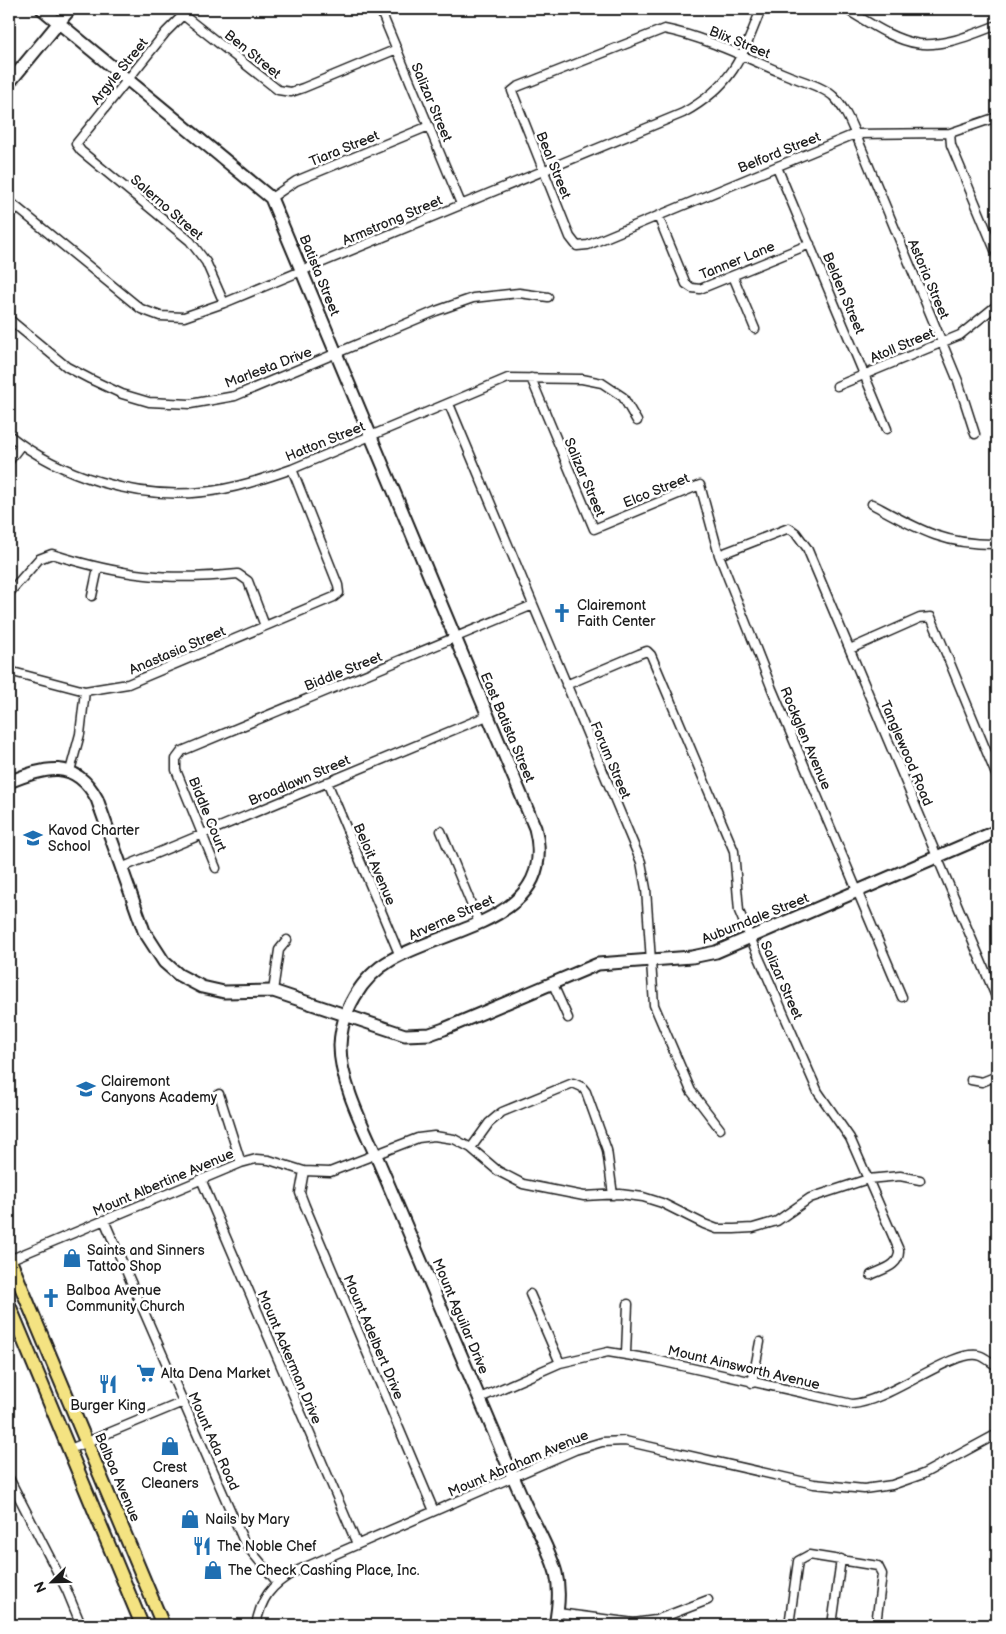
<svg xmlns="http://www.w3.org/2000/svg" width="1006" height="1634" viewBox="0 0 1006 1634" font-family="'Balsamiq Sans',sans-serif">
<rect width="100%" height="100%" fill="#fff"/>
<filter id="ink" filterUnits="userSpaceOnUse"><feTurbulence type="fractalNoise" baseFrequency=".02" numOctaves="2"/><feDisplacementMap in="SourceGraphic" scale="10" xChannelSelector="R" yChannelSelector="G"/><feConvolveMatrix kernelMatrix="1 2 1 2 8 2 1 2 1" color-interpolation-filters="sRGB"/></filter>
<g filter="url(#ink)">
<g fill="none" stroke-linecap="round" stroke-linejoin="round">
<g stroke="#1c1c1c" stroke-width="11">
<path id="street" d="M380,9L461,204
M846,9C912,50 923,55 997,25
M950,133L951,145L997,255
M777,167L887,429
M271,198L296,181L429,126
M9,201L141,309L160,316L184,317L224,303L683,113C732,86 742,58 761,9
M658,216L686,284L692,288L700,289L810,244
M733,276L755,329
M224,303L206,262L190,241L81,151L76,144L166,32L183,15L278,90L291,92L303,88L397,49
M9,319L67,367L90,379L122,394L149,402L190,404L235,396L436,311L473,298L519,293L548,297
M531,378L594,529L700,485L719,555L772,689L902,997
M837,386L960,335L997,305
M449,404L641,862L646,889L654,1005L691,1091L720,1129
M975,434L958,381L861,147C853,129 847,110 833,96C822,86 801,81 787,75C748,59 706,37 664,29L517,87L512,91L570,237L577,246L588,245L855,134L950,133L997,117
M9,435C60,476 137,500 203,492C234,489 263,479 292,469L508,378L582,379L602,383L623,397L637,421
M9,461L21,445
M872,504C918,529 943,545 997,544
M719,555L789,528L796,533L807,548L997,999
M9,593L39,559L52,554C121,576 166,581 238,574L248,581L265,626
M92,596L98,568
M850,649L920,618L931,617L997,777
M9,671L85,691L128,684L334,597L339,593L338,585L292,469
M566,685L639,654L647,651L651,655L734,851L739,911L746,928L818,1092L850,1138L899,1250C900,1266 883,1269 871,1275
M70,771L80,734L85,691
M327,782L400,956
M441,831L479,923
M121,868L487,716
M216,868L176,770V759L182,751L533,605
M552,982L568,1018
M273,991L279,950L287,940
M971,1080L982,1082L997,1076
M219,1094L241,1163
M471,1148L489,1123L502,1112L573,1083L582,1087L586,1092L607,1150L613,1195
M304,1171L300,1193L305,1206L434,1511
M201,1179L357,1544
M104,1220L245,1544L277,1582
M9,1260L241,1163L256,1159L269,1160L304,1171L330,1172L418,1138L434,1136L454,1139L471,1148L498,1171L523,1184L584,1196L620,1194L643,1197L662,1203L704,1224L717,1229H734L753,1228L777,1221L810,1198L868,1179L900,1176L920,1180
M530,1294L560,1363
M626,1353L628,1304
M752,1383L760,1342
M480,1398L560,1363L608,1352L651,1359L852,1404C889,1402 956,1346 981,1356C986,1358 992,1363 997,1366
M70,1449L183,1402
M9,1478L67,1591L81,1625
M558,1613L634,1623L656,1620L708,1600
M256,1625C261,1598 271,1585 294,1572L575,1450L602,1442L625,1441L814,1484L864,1489L892,1485L923,1474L997,1434
M789,1625L798,1561L809,1555L878,1566L882,1574L876,1625
M832,1625L841,1559"/>
</g>
<g stroke="#1c1c1c" stroke-width="15">
<path id="secondary" d="M42,9L271,198L535,828C559,920 448,927 391,960C361,977 341,1012 340,1046C340,1084 366,1132 381,1167C422,1263 463,1360 504,1456C511,1472 518,1488 525,1504C536,1527 549,1548 556,1573C560,1589 558,1610 555,1625
M9,83L70,9
M9,782C45,767 75,758 97,799L144,931L164,962L179,975L202,987L224,992L273,991L405,1035L430,1034L444,1029L598,964L692,957L716,952L997,831"/>
</g>
<g stroke="#1c1c1c" stroke-width="16">
<path id="primary" d="M9,1258L163,1625
M9,1305L142,1625"/>
</g>
<use href="#street" stroke="#fff" stroke-width="8"/>
<use href="#secondary" stroke="#fff" stroke-width="11"/>
<use href="#primary" stroke="#f4e382" stroke-width="12"/>
</g>
</g>
<defs>
<g id="church-bare" transform="scale(1.5)"><path d="M-1.2-6h2.4v3.5h3.3v2.4h-3.3V6h-2.4V-.1h-3.3v-2.4h3.3Z" fill="#1f6fb2" stroke="#fff" stroke-width="2.5" paint-order="stroke"/></g>
<g id="school-bare" transform="scale(1.5)"><path d="M0-5L7-2L0 1L-7-2ZM-4 1L0 2.5L4 1V4Q0 6-4 4Z" fill="#1f6fb2" stroke="#fff" stroke-width="2.5" paint-order="stroke"/></g>
<g id="shop-bare" transform="scale(1.5)"><path d="M-5-2.5h2.3a2.7 3.5 0 0 1 5.4 0H5L5.5 6h-11ZM-1.5-2.5h3a1.5 2.3 0 0 0-3 0Z" fill="#1f6fb2" stroke="#fff" stroke-width="2.5" paint-order="stroke"/></g>
<g id="supermarket-bare" transform="scale(1.5)"><path d="M-6-5.5h2.5l.6 2H6L4.5 2H-2.5L-4.4-4H-6ZM-1.5 3.2a1.3 1.3 0 1 0 .1 0ZM3 3.2a1.3 1.3 0 1 0 .1 0Z" fill="#1f6fb2" stroke="#fff" stroke-width="2.5" paint-order="stroke"/></g>
<g id="restaurant-bare" transform="scale(1.5)"><path d="M-5-6h1v4h1v-4h1v4h1v-4h1v5L-1.5 .5V6h-2V.5L-5-1ZM5-6V6H3V1.5H1.5Q1.5-4 5-6Z" fill="#1f6fb2" stroke="#fff" stroke-width="2.5" paint-order="stroke"/></g>
</defs>
<g fill-rule="evenodd">
<use href="#church-bare" x="562" y="613"/>
<use href="#school-bare" x="33" y="838"/>
<use href="#school-bare" x="86" y="1089"/>
<use href="#shop-bare" x="72" y="1258"/>
<use href="#church-bare" x="51" y="1298"/>
<use href="#supermarket-bare" x="146" y="1373"/>
<use href="#restaurant-bare" x="108" y="1384"/>
<use href="#shop-bare" x="170" y="1446"/>
<use href="#shop-bare" x="190" y="1519"/>
<use href="#restaurant-bare" x="202" y="1546"/>
<use href="#shop-bare" x="213" y="1570"/>
</g>
<g text-anchor="middle" stroke-width="5" stroke-linejoin="round" paint-order="stroke">
<g font-size="14" fill="#1c1c1c" stroke="#fff">
<text transform="translate(740 42) rotate(22)" y="5">Blix Street</text>
<text transform="translate(253 54) rotate(39)" y="5">Ben Street</text>
<text transform="translate(119 71) rotate(-51)" y="5">Argyle Street</text>
<text transform="translate(432 102) rotate(67)" y="5">Salizar Street</text>
<text transform="translate(344 148) rotate(-22)" y="5">Tiara Street</text>
<text transform="translate(779 152) rotate(-22)" y="5">Belford Street</text>
<text transform="translate(554 165) rotate(68)" y="5">Beal Street</text>
<text transform="translate(167 207) rotate(41)" y="5">Salerno Street</text>
<text transform="translate(392 220) rotate(-23)" y="5">Armstrong Street</text>
<text transform="translate(737 260) rotate(-22)" y="5">Tanner Lane</text>
<text transform="translate(320 275) rotate(68)" y="5">Batista Street</text>
<text transform="translate(929 279) rotate(67)" y="5">Astoria Street</text>
<text transform="translate(844 293) rotate(67)" y="5">Belden Street</text>
<text transform="translate(902 345) rotate(-23)" y="5">Atoll Street</text>
<text transform="translate(268 367) rotate(-21)" y="5">Marlesta Drive</text>
<text transform="translate(325 441) rotate(-22)" y="5">Hatton Street</text>
<text transform="translate(585 477) rotate(67)" y="5">Salizar Street</text>
<text transform="translate(656 490) rotate(-22)" y="5">Elco Street</text>
<text transform="translate(177 650) rotate(-23)" y="5">Anastasia Street</text>
<text transform="translate(343 671) rotate(-22)" y="5">Biddle Street</text>
<text transform="translate(508 727) rotate(67)" y="5">East Batista Street</text>
<text transform="translate(806 738) rotate(67)" y="5">Rockglen Avenue</text>
<text transform="translate(907 753) rotate(67)" y="5">Tanglewood Road</text>
<text transform="translate(611 760) rotate(67)" y="5">Forum Street</text>
<text transform="translate(299 780) rotate(-23)" y="5">Broadlawn Street</text>
<text transform="translate(208 814) rotate(68)" y="5">Biddle Court</text>
<text transform="translate(375 864) rotate(67)" y="5">Beloit Avenue</text>
<text transform="translate(451 917) rotate(-24)" y="5">Arverne Street</text>
<text transform="translate(755 918) rotate(-22)" y="5">Auburndale Street</text>
<text transform="translate(782 980) rotate(66)" y="5">Salizar Street</text>
<text transform="translate(163 1182) rotate(-23)" y="5">Mount Albertine Avenue</text>
<text transform="translate(461 1316) rotate(67)" y="5">Mount Aguilar Drive</text>
<text transform="translate(374 1337) rotate(67)" y="5">Mount Adelbert Drive</text>
<text transform="translate(290 1357) rotate(67)" y="5">Mount Ackerman Drive</text>
<text transform="translate(744 1367) rotate(13)" y="5">Mount Ainsworth Avenue</text>
<text transform="translate(214 1441) rotate(66)" y="5">Mount Ada Road</text>
<text transform="translate(518 1463) rotate(-23)" y="5">Mount Abraham Avenue</text>
<text transform="translate(118 1477) rotate(67)" y="5">Balboa Avenue</text>
</g>
<g font-size="14" fill="#1c1c1c" stroke="#fff" text-anchor="start">
<text x="577" y="610">Clairemont<tspan x="577" dy="16">Faith Center</tspan></text>
<text x="48" y="835">Kavod Charter<tspan x="48" dy="16">School</tspan></text>
<text x="101" y="1086">Clairemont<tspan x="101" dy="16">Canyons Academy</tspan></text>
<text x="87" y="1255">Saints and Sinners<tspan x="87" dy="16">Tattoo Shop</tspan></text>
<text x="66" y="1295">Balboa Avenue<tspan x="66" dy="16">Community Church</tspan></text>
<text x="161" y="1378">Alta Dena Market</text>
<text x="108" y="1410" text-anchor="middle">Burger King</text>
<text x="170" y="1472" text-anchor="middle">Crest<tspan x="170" dy="16">Cleaners</tspan></text>
<text x="205" y="1524">Nails by Mary</text>
<text x="217" y="1551">The Noble Chef</text>
<text x="228" y="1575">The Check Cashing Place, Inc.</text>
</g>
</g>
<rect width="1006" height="1634" fill="none" stroke="#fff" stroke-width="30"/>
<rect x="15" y="15" width="976" height="1604" fill="none" stroke="#1c1c1c" stroke-width="2" filter="url(#ink)"/>
<g transform="translate(52 1582) rotate(247)" stroke="#ffffff" stroke-width="4" paint-order="stroke">
<path d="M0-4L9 19L0 12L-9 19Z" fill="#1c1c1c"/>
<text y="-8" font-size="14" font-weight="bold" text-anchor="middle" fill="#1c1c1c">N</text>
</g>
</svg>
